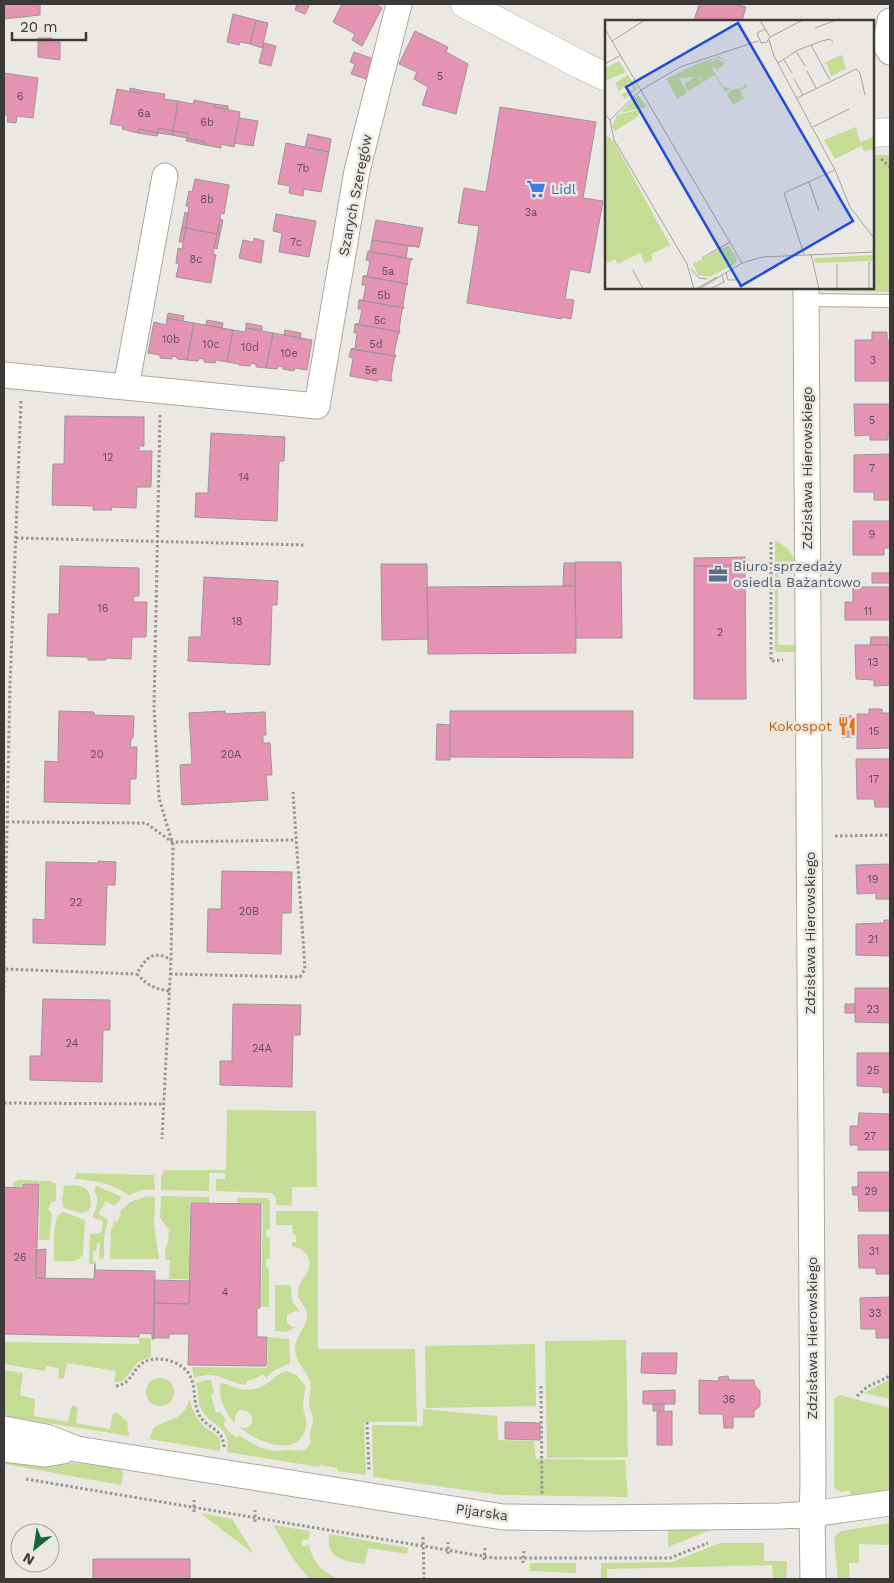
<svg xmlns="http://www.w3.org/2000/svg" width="894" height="1583" viewBox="0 0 894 1583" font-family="'Work Sans',sans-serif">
<rect width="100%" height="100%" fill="#ebe7e3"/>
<path fill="#c5dc95" d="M873,155H890V292L825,291V288H873Z
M775,541C789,546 797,557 796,573L778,574V645H796L795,652H777L775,650Z
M227,1110L316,1111L317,1187H292V1206L276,1205V1198L272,1193L216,1191V1179H225V1173H209V1191L161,1190V1175H163V1170H226Z
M76,1173L154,1175L155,1190H142L129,1195C111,1184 96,1180 75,1179Z
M19,1180L50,1181L56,1184V1201L51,1203L48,1209L52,1214L49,1240H39L40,1183H22V1187H13V1183Z
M64,1186C85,1183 95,1190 89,1211L82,1213L64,1208L62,1201Z
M97,1186L120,1196L121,1199L114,1206L106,1201L98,1214L108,1219L104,1238V1258L99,1259L100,1243H97L96,1251H93V1261H96V1264H89L90,1234L101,1233L103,1221L92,1217C97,1208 100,1200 94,1190Z
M147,1196L155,1197L154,1225L159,1259H110L111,1232L114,1220L117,1222L121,1214L119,1212L130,1202Z
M161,1196L209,1197V1203L190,1202L189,1279H169L170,1260H166L165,1249L168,1243L169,1230L160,1218Z
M237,1198H267L270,1201V1229L266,1230V1237L270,1238V1259H266V1267L269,1268V1307H261L263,1204L237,1203Z
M276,1211H318V1349H415L417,1422H364L366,1475L338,1471L337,1468L320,1465L319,1467L227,1452C231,1424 212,1429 202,1410C197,1402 199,1392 196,1383L207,1380H211L214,1393L211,1395L216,1413L221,1412L226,1421L223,1424L229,1432L237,1438L239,1435C250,1443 262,1450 276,1451C281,1451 286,1449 291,1450C301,1451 306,1452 311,1442C308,1431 312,1429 313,1420C313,1414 310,1410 309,1405C308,1397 312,1390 310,1382C307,1370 294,1362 295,1347C296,1335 307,1327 307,1315C307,1306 297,1301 298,1291C299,1279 312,1273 309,1260C307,1251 300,1248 292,1246V1242H296V1235L293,1234L292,1225H276Z
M63,1212L85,1220L83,1254C78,1264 65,1261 54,1261V1231L57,1216Z
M275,1285H288L291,1287L292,1301L300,1312L295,1311L287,1315V1323L292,1327H296L286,1332L275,1331Z
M268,1337L289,1339L290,1363L273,1371L266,1378L263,1374L254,1379L247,1381L246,1385C225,1382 217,1369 194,1378L192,1367L267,1368Z
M139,1338H151V1357L138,1362L123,1381L114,1382L116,1371L67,1363L64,1378L58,1379L59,1368L46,1366L45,1371L4,1364V1342L139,1344Z
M626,1340L628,1457L547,1458L545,1341Z
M535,1344L536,1406L426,1408L425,1346Z
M4,1370L23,1373L20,1395L35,1399L34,1416L68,1422L71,1408L73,1405L78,1408L76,1423L110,1429L113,1414L116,1412L127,1422L129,1436L4,1416Z
M286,1371L295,1374L305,1385C306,1392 303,1398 303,1405C303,1413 308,1419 306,1428C296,1461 255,1440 239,1427L247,1428L252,1423V1416L247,1411L240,1410C234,1414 235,1417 235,1424C227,1414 216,1396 221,1383H223C240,1390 253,1394 269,1382C274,1378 279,1373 286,1371Z
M146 1392a14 14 0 1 1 28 0a14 14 0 1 1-28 0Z
M890,1379V1399L864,1393Z
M839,1395L890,1408V1492L851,1498L850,1490L841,1492L834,1488V1399Z
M190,1399C191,1408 195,1416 202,1424C212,1435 223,1432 220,1451L149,1439L154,1428C171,1416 181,1423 190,1399Z
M423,1409L497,1416L498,1440L534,1441L536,1459L625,1460L628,1497L501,1495L373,1477L372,1425L423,1426Z
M4,1458L115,1466L119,1468L123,1473L121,1485L4,1464Z
M200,1513L232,1519L254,1554Z
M890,1523V1545L859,1544V1563H849V1579H838L834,1539L836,1535L841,1531Z
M273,1525L310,1531L309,1539L302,1540V1546L309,1545C313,1563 322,1572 339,1579H309L294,1560Z
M716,1528L668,1547V1529Z
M329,1534L408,1548L407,1554L368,1548L365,1564C346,1561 325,1560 329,1534Z
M720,1543H764V1561H787L786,1579H773L772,1565L607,1569V1579H601V1563L672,1562Z
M530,1563H576V1573L530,1571Z"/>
<path fill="#e493b3" stroke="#9c9698" d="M4,4H40V15L4,19Z
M297,4H310L305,14L295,10Z
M342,4H375L382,8L362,46L352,40L355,34L333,22Z
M699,4H735L746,7L742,21H694Z
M233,14L256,20L250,44L240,42L239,45L227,42Z
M256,20L268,23L262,48L250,44Z
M415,31L448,47L446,52L468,64L456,114L422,105L428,87L414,79L417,72L399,64Z
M38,38H52V42H60V60L38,57Z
M264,43L276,46L271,66L259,63Z
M354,52L374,59L366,79L351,74L355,64L350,62Z
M4,73L38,78L33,118L17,116L16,123L7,122L8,115H4Z
M130,88L144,91L143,94L130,91Z
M117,89L143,94L144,91L165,94L164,99L178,101L173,131L158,128V133L139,129L138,133L122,129L123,126L110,124Z
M194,100L214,104V107L240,112L234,147L221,144V148L205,145V142L187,138L188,133L173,131L178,101L193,104Z
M214,104L228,106V109L214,107Z
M500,107L596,122L583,198L603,201L590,273L570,269L565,299L574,300L571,319L562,317V319L467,303L479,226L458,223L464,188L486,192Z
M239,118L258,121L253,146L234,143Z
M158,128L173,131L172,135L158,133Z
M139,129L158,133L157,136L138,133Z
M173,131L188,133L187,138L172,135Z
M308,134L331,139L329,152L305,147Z
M187,138L205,142V145L186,141Z
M286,143L329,152L321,192L304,189L303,196L289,193L290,186L278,184Z
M195,179L229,185L224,214L221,213L217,234L186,228L189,207L186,206L189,191L192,192Z
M185,212L188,213L186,228L182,227Z
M276,214L316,221L309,257L279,252L282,233L273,231Z
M220,219L223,220L220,234H217Z
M376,220L423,228L419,247L372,240Z
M182,227L186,228L183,242H179Z
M186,228L217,234L213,254L216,255L211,283L176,277L179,264L176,263L178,248L182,249Z
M217,234H220L217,249L214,248Z
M254,238L264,241L261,263L239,258L243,240L253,242Z
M372,240L419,247L408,246L406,258L370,252Z
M368,251L413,259L410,262L407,281L408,284L363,276H367L370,261L366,260Z
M363,276L408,284L406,286L403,305L404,308L359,300H363L366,285H362Z
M359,300L404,308L402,310L399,329L400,332L355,324H359L362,309H358Z
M168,313L184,316L183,321L167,318Z
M167,318L194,323L187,360L177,359V357L172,356V359L160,358V355L148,353L154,322L166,325Z
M207,320L223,323L222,328L206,325Z
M194,323L233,330L227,362L216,360L215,363L204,362V359L199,358L198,361L187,360Z
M246,323L262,326V330L246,328Z
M355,324L400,332L398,335L394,353L396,356L351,349L355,348L357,333H354Z
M246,328L273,333L266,368L256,367V364L251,363L250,366L239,365V364L227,362L233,330L245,332Z
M285,330L301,333L300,338L284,335Z
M872,332H887V340H890V381H855V340H872Z
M273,333L312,340L307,370L295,368L294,371L283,369V367L278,366L277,369L266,368Z
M351,349L396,356L394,359L391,377L392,381L378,379V381L350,376L353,358L349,357Z
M854,404H890V435H888V440H870V435L855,436Z
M65,416L144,417V446H139V451H152L151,487H137L136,508L111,507L112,510H93V506L52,505L53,464H64Z
M211,433L285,437L284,461H279L277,521L195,517L196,493H208Z
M890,454V500H874V492H854V455Z
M853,521H890V548H884V555H853Z
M745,557V565L694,566V558Z
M575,562H621L622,638H576Z
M564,563H575V586H563Z
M381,564H427L428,639L382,640Z
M745,565L746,699H694V566Z
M60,566L139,568V596H134L133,602H147L146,637H132L131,659L106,658V660H88V657L47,656L48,614H59Z
M872,573H890V583H872Z
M204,577L278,581L277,605H272L270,665L188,661L189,637H201Z
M575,586L576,653L428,654L427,587Z
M853,587H890V620H845V602H853Z
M871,637H888V645H870Z
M855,645H890V685L874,686V680L856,679Z
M869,709H882V713H890V748L857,749V714H869Z
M59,711L94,712V715L134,716L133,738H131L130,747H137L136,779H130V804L44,802L45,761L58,762Z
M225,711V714L265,712L266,735H263V743H270L272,775H266L268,800L182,805L180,765L192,764L189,713Z
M450,711H633V758L450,757Z
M840,715L852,716L853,737H842Z
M437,724L450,725V760H436Z
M856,759H890L889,807H875L874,799H857Z
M98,861L116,862L115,885H107L105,945L33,943V919L45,920L46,862L98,863Z
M890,864V899H876V893L857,894L856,865Z
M222,871L292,872L291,913H282L281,954L207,952L208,909H221Z
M884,920H890V956L856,955V924L884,923Z
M855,988H890V1023L855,1022Z
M43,999L110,1000V1030H103L102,1082L30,1080V1056H41Z
M233,1004L301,1005L300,1035H293L292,1087L220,1085V1061H232Z
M845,1004H855V1013H845Z
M857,1053H890V1092L883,1093V1087L857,1086Z
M859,1113L890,1114V1150H858V1145H850V1126H858Z
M858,1172H890V1211H859L858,1195H853L852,1187H858Z
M23,1184H39L36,1278L94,1279L95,1264V1270L155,1271L154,1339H152V1334L139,1333V1337L4,1334V1187L23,1188Z
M191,1203L261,1204L260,1308H257V1337H267L266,1366L188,1365L189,1334H169V1338H153L154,1303L189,1304Z
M858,1235H890V1274H876V1268H859Z
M46,1249L45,1278H36V1250Z
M154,1280L190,1281L189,1304L154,1303Z
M890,1297V1338H876V1329H861L860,1298Z
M642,1353H677L676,1374L641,1373Z
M728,1376L729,1380H754L755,1386L760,1391V1406L754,1411V1417H733V1428H724L723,1414H699V1380L718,1381L719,1377Z
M675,1390V1404H643V1391Z
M653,1404H664V1411H653Z
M672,1411V1445H657V1412Z
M505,1422L540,1423V1440L505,1439Z
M93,1559H190V1579H93Z"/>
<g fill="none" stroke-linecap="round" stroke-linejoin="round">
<g stroke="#aca8a4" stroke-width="14">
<path id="lane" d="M806,300L890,301"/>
</g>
<g stroke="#aca8a4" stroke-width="27">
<path id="street" d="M890,21L885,44L890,52
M806,288L813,1484L812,1514L813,1579
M4,375L317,406L357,171L399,4
M126,387L165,176
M4,1429L46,1437L77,1449L503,1517L588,1518L780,1516L812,1514L890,1503
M4,1449L45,1454L63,1451"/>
</g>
<g stroke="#aca8a4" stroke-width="29">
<path id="secondary" d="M465,4L581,65L606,77
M873,133L890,132"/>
</g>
<path stroke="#989592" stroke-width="3" stroke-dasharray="2.5 2.5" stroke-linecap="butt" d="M881,159L890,167
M21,401L10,685L4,969L137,974
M160,415L154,706L159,798L173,845L171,960L162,1139
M16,538L305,545
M771,542V661L783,660
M7,822L146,823L172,842L296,840
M835,836L890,835
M170,974L300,977L305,969L293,792
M169,991C155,989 147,985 137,974C145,958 154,949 171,960
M4,993V969
M4,1103L164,1104
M116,1386C132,1384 132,1369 144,1362C158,1355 181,1361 189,1374C196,1386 193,1400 198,1412C204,1429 223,1426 224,1447
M541,1386L542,1494
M857,1396L867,1387L890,1376
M367,1422L369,1471
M26,1479L494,1558H670L708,1543
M194,1512V1500
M255,1522V1510
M423,1537L424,1579
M448,1554V1542
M484,1560L485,1548
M523,1563L524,1551"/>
<use href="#lane" stroke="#fff" stroke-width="12"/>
<use href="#street" stroke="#fff" stroke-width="25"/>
<use href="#secondary" stroke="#fff" stroke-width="28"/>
</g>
<defs>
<g id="supermarket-bare" transform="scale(1.5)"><path d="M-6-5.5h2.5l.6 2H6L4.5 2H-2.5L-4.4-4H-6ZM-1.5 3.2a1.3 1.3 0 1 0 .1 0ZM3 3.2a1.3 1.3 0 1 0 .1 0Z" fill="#3f7fe0" stroke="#ebe7e3" stroke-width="2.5" paint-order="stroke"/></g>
<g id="office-bare" transform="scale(1.5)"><path d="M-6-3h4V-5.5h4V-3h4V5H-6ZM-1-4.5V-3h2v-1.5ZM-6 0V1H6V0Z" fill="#5c6f8a" stroke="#ebe7e3" stroke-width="2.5" paint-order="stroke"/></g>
<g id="restaurant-bare" transform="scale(1.5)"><path d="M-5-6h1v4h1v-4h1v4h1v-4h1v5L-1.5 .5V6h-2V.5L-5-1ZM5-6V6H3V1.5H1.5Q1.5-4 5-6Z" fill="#e8710a" stroke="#ebe7e3" stroke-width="2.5" paint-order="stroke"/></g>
</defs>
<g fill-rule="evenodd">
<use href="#supermarket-bare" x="536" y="189"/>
<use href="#office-bare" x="718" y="574"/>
<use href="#restaurant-bare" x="847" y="726"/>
</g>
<g text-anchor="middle" stroke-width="5" stroke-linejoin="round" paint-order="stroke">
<g font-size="11" fill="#665057">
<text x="440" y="80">5</text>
<text x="20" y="100">6</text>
<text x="144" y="117">6a</text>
<text x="207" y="126">6b</text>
<text x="303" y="172">7b</text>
<text x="207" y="203">8b</text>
<text x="531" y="216">3a</text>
<text x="296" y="246">7c</text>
<text x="196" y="263">8c</text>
<text x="388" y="275">5a</text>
<text x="384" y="299">5b</text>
<text x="380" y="324">5c</text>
<text x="171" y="343">10b</text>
<text x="211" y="348">10c</text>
<text x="376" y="348">5d</text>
<text x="250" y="351">10d</text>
<text x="289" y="357">10e</text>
<text x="873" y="364">3</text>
<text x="371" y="374">5e</text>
<text x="872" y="424">5</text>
<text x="108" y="461">12</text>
<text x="872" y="472">7</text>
<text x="244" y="481">14</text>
<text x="872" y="538">9</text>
<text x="103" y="612">16</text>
<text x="868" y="615">11</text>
<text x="237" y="625">18</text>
<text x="720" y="636">2</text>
<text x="873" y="666">13</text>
<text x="874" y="735">15</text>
<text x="97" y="758">20</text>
<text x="231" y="758">20A</text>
<text x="874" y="783">17</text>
<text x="873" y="883">19</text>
<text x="76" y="906">22</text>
<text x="249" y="915">20B</text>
<text x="873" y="943">21</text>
<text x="873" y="1013">23</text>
<text x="72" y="1047">24</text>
<text x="262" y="1052">24A</text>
<text x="873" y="1074">25</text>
<text x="870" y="1140">27</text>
<text x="871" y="1195">29</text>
<text x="874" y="1255">31</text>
<text x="20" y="1261">26</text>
<text x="225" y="1296">4</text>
<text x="875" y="1317">33</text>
<text x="729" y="1403">36</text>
</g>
<g font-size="14" fill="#366cbe" stroke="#ebe7e3" text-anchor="start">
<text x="551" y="194">Lidl</text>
</g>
<g font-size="14" fill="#3c3a38" stroke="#ebe7e3">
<text transform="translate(355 195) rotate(-79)" y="5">Szarych Szeregów</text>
<text transform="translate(807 468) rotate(-90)" y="5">Zdzisława Hierowskiego</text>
<text transform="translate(810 933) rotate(-90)" y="5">Zdzisława Hierowskiego</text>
<text transform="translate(812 1338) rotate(-90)" y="5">Zdzisława Hierowskiego</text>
<text transform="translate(482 1512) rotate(8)" y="5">Pijarska</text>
</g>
<g font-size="14" fill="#4e5e75" stroke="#ebe7e3" text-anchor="start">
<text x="733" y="571">Biuro sprzedaży<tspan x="733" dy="16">osiedla Bażantowo</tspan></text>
</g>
<g font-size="14" fill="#c56008" stroke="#ebe7e3" text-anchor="end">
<text x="832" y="731">Kokospot</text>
</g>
</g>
<g transform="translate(605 20)">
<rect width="269" height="269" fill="#ebe7e3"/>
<path d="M237,35L241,49L226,56L222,44L218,43ZM114,36L123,42L114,38L108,39L104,43L112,39L120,43L112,50L105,45L118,66L125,69L120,72L110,55L98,62L92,53L97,63L83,71L79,64L89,57L74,58L82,73L72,79L61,59L94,43L98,50L95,43ZM14,41L21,52L2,60L1,64L0,48ZM23,55L32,69L20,79L16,74L28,70L27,64L24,62L14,71L10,63ZM141,64L143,66L135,71L139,78L128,85L122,75L124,71L134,68L135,70ZM33,75L42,87L15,93ZM38,89L31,98L10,111L7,106L12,95ZM251,107L255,122L269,117V129L259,131L256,126L230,139L219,120ZM0,114L9,122L65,225L46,234L48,240L40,243L35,233L13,244L10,239L0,244ZM123,225L132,238L130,244L104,257L93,255L88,244ZM269,235V241L210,243L209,238Z" fill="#c5dc95"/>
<path fill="none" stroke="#a5a29f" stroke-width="1" d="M155,0L165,17L162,22L156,23L152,13L160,9M210,8L231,0M0,9L137,243M165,17L198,0M164,20L169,36L230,150L245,187L269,218M7,21L40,0M206,25L225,60M191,31L200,46M179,40L187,53M173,43L193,30L217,21L225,19L228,22M0,44L16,35M202,51L211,68M189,59L198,75M192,78L251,49L255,53L260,75M0,94L5,100L9,120L82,244L89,269M5,100L36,70L75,47L153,21M208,107L244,89M204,162L214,191M199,234L179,173L230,150M206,234L214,269M97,238L125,222M86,249L94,258L102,259M28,250L38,269M121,252L123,260H134L136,269M91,269L112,257M94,269L137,243L157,237L269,232M105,269L119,262L117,255M232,269V244M264,269V242"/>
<path fill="#1d4ed8" fill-opacity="0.15" stroke="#1d4ed8" stroke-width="2.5" d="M133,3L248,201L136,266L21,67Z"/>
<rect width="269" height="269" fill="none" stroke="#3c3a38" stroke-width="2.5"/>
</g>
<rect width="894" height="1583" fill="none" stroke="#3c3a38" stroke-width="10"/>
<g transform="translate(35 1548) rotate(210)"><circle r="24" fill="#ebe7e3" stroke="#a5a29f"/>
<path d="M0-4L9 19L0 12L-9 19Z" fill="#156637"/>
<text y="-8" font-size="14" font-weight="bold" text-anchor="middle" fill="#3c3a38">N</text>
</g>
<path d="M12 32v8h74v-8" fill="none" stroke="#3c3a38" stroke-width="2.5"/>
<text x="20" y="32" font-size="15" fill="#3c3a38" stroke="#ebe7e3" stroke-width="4" paint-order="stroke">20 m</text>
</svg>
